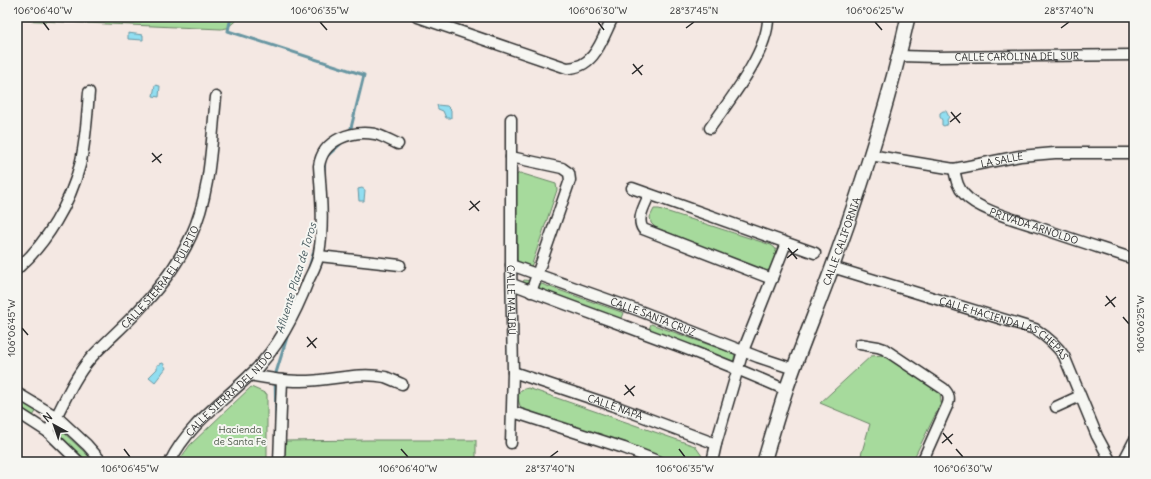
<svg xmlns="http://www.w3.org/2000/svg" width="1151" height="479" viewBox="0 0 1151 479" font-family="Delius,sans-serif">
<rect width="100%" height="100%" fill="#f4e8e3"/>
<filter id="ink" filterUnits="userSpaceOnUse"><feTurbulence type="fractalNoise" baseFrequency=".025" numOctaves="2"/><feDisplacementMap in="SourceGraphic" scale="8" xChannelSelector="R" yChannelSelector="G"/><feConvolveMatrix kernelMatrix="1 2 1 2 8 2 1 2 1" color-interpolation-filters="sRGB"/></filter>
<g filter="url(#ink)">
<path fill="#a6da9c" stroke="#688264" d="M17,17H240L227,28L221,29L17,20Z
M520,173L556,184L557,190L530,270L517,264L516,175Z
M654,209H659L771,245L775,248L777,252L769,270L763,271L655,227L651,223L650,217Z
M524,280L533,281L624,313L620,323L521,285Z
M651,324L735,354L733,363L648,332Z
M884,355L940,392L941,403L912,462H859L870,424L820,403L871,356Z
M251,387L267,394V462H178L190,445Z
M528,388L695,446L702,456L701,462H677L521,409L517,396L521,390Z
M17,398L37,410L31,419L17,410Z
M63,432L95,462H85L58,438Z
M369,440H476V462H285L284,441Z"/>
<path fill="#91def1" stroke="#6896a2" d="M128,33L143,35V40L128,39Z
M155,85L160,86L159,97L153,96Z
M437,105L447,106L451,110V118H446L443,111L438,109Z
M943,111H946L949,117L947,120L948,124L944,126L942,125V120L940,117V113Z
M362,188L365,190L364,201H359L358,189Z
M163,363L166,368L155,382L149,377L157,369V365Z"/>
<g fill="none" stroke-linecap="round" stroke-linejoin="round">
<path stroke="#6896a2" stroke-width="3" d="M231,17L228,31L364,75L350,132
M324,175L325,158L344,141
M308,271L315,248
M276,420L275,376L288,334"/>
<g stroke="#2b2b2b" stroke-width="13">
<g id="minor">
<path d="M418,17L567,68C595,68 602,39 613,17"/>
<path id="s1" d="M900,56L936,57L1134,55"/>
<path id="s2" d="M511,119V265L513,372L511,443"/>
<path d="M710,128C729,101 769,51 768,17"/>
<path id="s3" d="M870,155L954,169L1020,156L1055,153H1134"/>
<path d="M511,157L562,168L569,173L570,180L531,292"/>
<path id="s4" d="M954,169C956,178 957,187 964,194C976,209 1016,220 1035,226C1068,238 1101,248 1134,259"/>
<path d="M632,188L815,253"/>
<path d="M649,195C645,205 636,219 643,229L772,279"/>
<path d="M319,256L400,265"/>
<path id="s5" d="M511,265L640,311L758,357L794,369"/>
<path id="s6" d="M832,267L1035,329C1047,337 1056,344 1064,356L1097,436L1111,462"/>
<path d="M17,269C47,243 70,203 80,165C86,141 87,116 89,92"/>
<path d="M512,284C603,319 697,350 786,390"/>
<path d="M860,344L878,347L884,349L944,389C949,394 950,400 947,406L922,462"/>
<path id="s7" d="M513,372L620,408L716,444"/>
<path d="M250,375C266,378 283,381 299,381C327,382 357,371 385,377C391,379 397,382 402,384"/>
<path d="M17,393L57,417L87,445L102,462"/>
<path d="M1056,407L1080,396"/>
<path d="M17,412L48,432L79,462"/>
<path d="M513,412L624,448L660,462"/>
<path id="s8" d="M48,432C62,408 72,380 90,359C104,343 120,330 135,314C157,291 178,265 191,236C211,193 211,143 216,97"/>
<path id="s9" d="M170,462C187,426 221,403 249,376C278,349 295,315 309,279C313,271 318,262 319,253C324,225 321,195 319,166C323,139 352,130 375,134C383,136 391,141 398,144"/>
<path d="M279,462L282,380"/>
<path d="M712,462L716,444L743,351L786,243"/>
<path d="M1123,462L1134,441"/>
</g>
</g>
<g stroke="#2b2b2b" stroke-width="16">
<g id="major">
<path id="s10" d="M764,462C771,438 778,414 786,390C800,349 817,309 832,268C862,186 889,102 908,17"/>
</g>
</g>
<use href="#minor" stroke="#f6f6f2" stroke-width="10"/>
<use href="#major" stroke="#f6f6f2" stroke-width="13"/>
</g>
</g>
<path fill="none" stroke="#2b2b2b" stroke-width="1.5" d="M43,22L49,30M320,22L327,30M598,22L604,30M875,22L882,30M686,28L694,22M1061,28L1069,22M633,64L642,75M632,74L643,65M951,112L960,123M950,122L961,113M152,153L161,163M152,162L162,154M470,201L479,211M469,210L480,201M788,248L797,259M787,258L798,249M1106,296L1115,307M1105,306L1116,297M1123,317L1129,324M22,328L28,335M307,337L316,348M307,347L317,338M625,385L634,396M624,395L635,386M943,433L952,444M942,443L953,434M124,449L130,457M401,449L408,457M679,449L685,457M956,449L963,457M550,457L558,451"/>
<g text-anchor="middle" stroke-width="4" stroke-linejoin="round" paint-order="stroke">
<g font-size="10" fill="#2b2b2b" stroke="#f6f6f2">
<text dy="4" stroke="none"><textPath href="#s1" startOffset="117">CALLE CAROLINA DEL SUR</textPath></text>
<text dy="4" stroke="none"><textPath href="#s3" startOffset="134">LA SALLE</textPath></text>
<text dy="4" stroke="none"><textPath href="#s4" startOffset="105">PRIVADA ARNOLDO</textPath></text>
<text dy="4" stroke="none"><textPath href="#s10" startOffset="234">CALLE CALIFORNIA</textPath></text>
<text dy="4" stroke="none"><textPath href="#s8" startOffset="193">CALLE SIERRA EL PÚLPITO</textPath></text>
<text dy="4" stroke="none"><textPath href="#s2" startOffset="181">CALLE MALIBÚ</textPath></text>
<text dy="4" stroke="none"><textPath href="#s5" startOffset="151">CALLE SANTA CRUZ</textPath></text>
<text dy="4" stroke="none"><textPath href="#s6" startOffset="184">CALLE HACIENDA LAS CHEPAS</textPath></text>
<text dy="4" stroke="none"><textPath href="#s9" startOffset="91">CALLE SIERRA DEL NIDO</textPath></text>
<text dy="4" stroke="none"><textPath href="#s7" startOffset="108">CALLE NAPA</textPath></text>
</g>
<g font-size="10" fill="#4a5747" stroke="#f6f6f2">
<text x="240" y="433">Hacienda<tspan x="240" dy="12">de Santa Fe</tspan></text>
</g>
<g font-size="11" font-style="italic" fill="#44585c" stroke="#f6f6f2">
<text transform="translate(296 278) rotate(-73)" y="4">Afluente Plaza de Toros</text>
</g>
</g>
<rect width="1151" height="479" fill="none" stroke="#f6f6f2" stroke-width="44"/>
<g transform="translate(54 425) rotate(320)" stroke="#f6f6f2" stroke-width="3" paint-order="stroke">
<path d="M0-3L7 15L0 10L-7 15Z" fill="#2b2b2b"/>
<text y="-6" font-size="11" font-weight="bold" text-anchor="middle" fill="#2b2b2b">N</text>
</g>
<rect x="22" y="22" width="1107" height="435" fill="none" stroke="#2b2b2b" stroke-width="1.5"/>
<g font-size="10" text-anchor="middle" fill="#2b2b2b">
<text x="43" y="14">106°06'40"W</text>
<text x="320" y="14">106°06'35"W</text>
<text x="598" y="14">106°06'30"W</text>
<text x="694" y="14">28°37'45"N</text>
<text x="875" y="14">106°06'25"W</text>
<text x="1069" y="14">28°37'40"N</text>
<text transform="translate(1140 324) rotate(-90)" y="4">106°06'25"W</text>
<text transform="translate(11 328) rotate(-90)" y="4">106°06'45"W</text>
<text x="130" y="472">106°06'45"W</text>
<text x="408" y="472">106°06'40"W</text>
<text x="550" y="472">28°37'40"N</text>
<text x="685" y="472">106°06'35"W</text>
<text x="963" y="472">106°06'30"W</text>
</g>
</svg>
